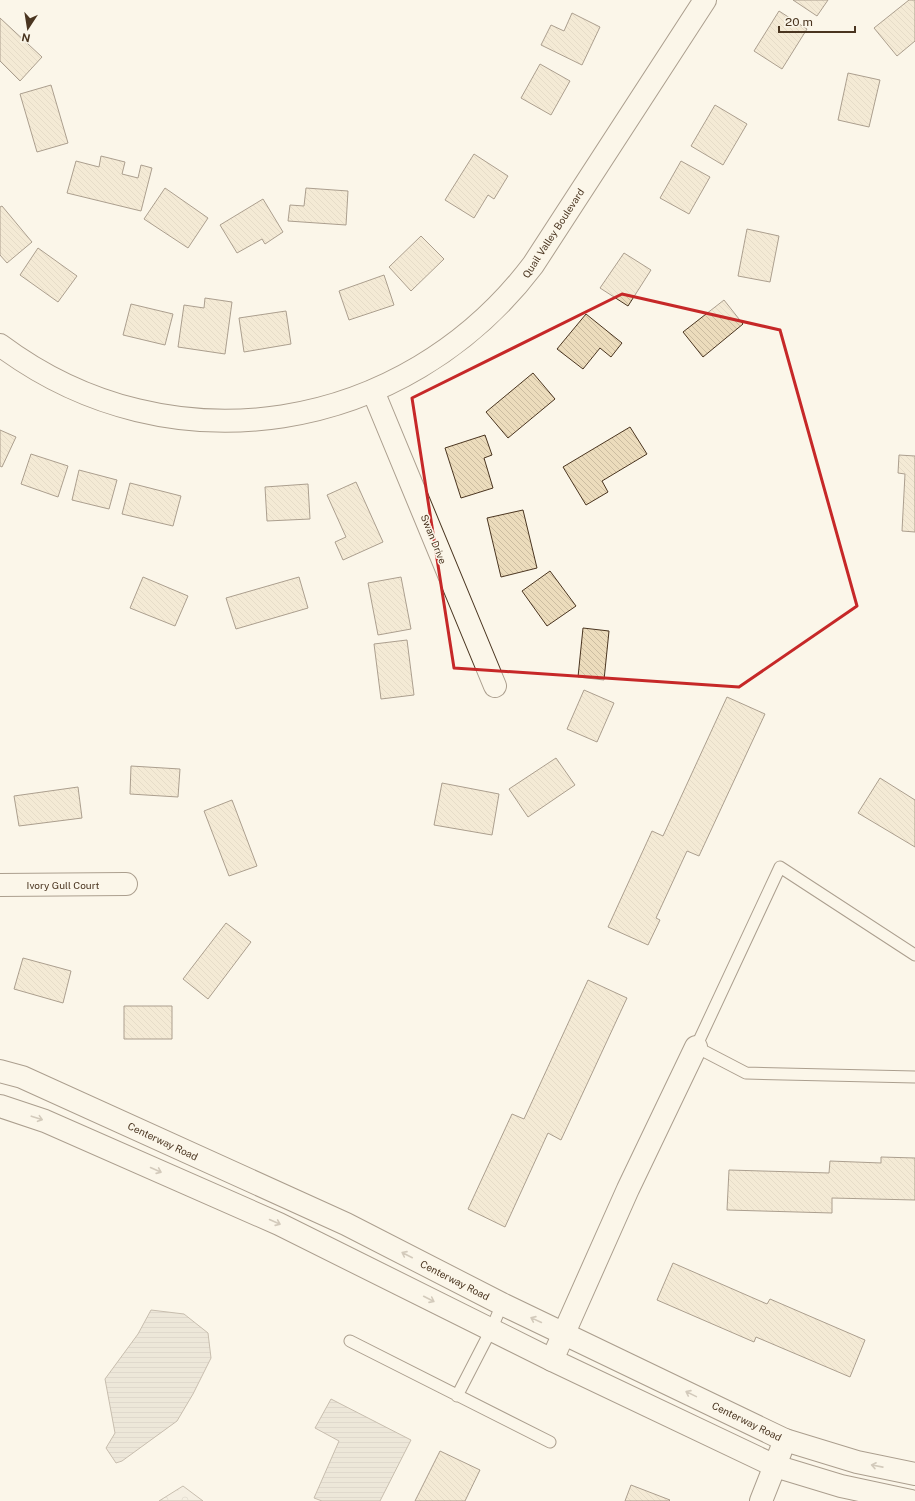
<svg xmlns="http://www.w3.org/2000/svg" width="915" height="1501" viewBox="0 0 915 1501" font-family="'Public Sans',sans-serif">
<defs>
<pattern id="forest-crowns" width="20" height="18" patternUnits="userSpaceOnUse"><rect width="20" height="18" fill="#ede6d9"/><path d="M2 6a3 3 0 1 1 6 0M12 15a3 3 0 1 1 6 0" fill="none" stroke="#cdc6ba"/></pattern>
<pattern id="water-rules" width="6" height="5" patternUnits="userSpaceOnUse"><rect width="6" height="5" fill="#dcd4c6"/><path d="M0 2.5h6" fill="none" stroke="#beb7aa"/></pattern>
<pattern id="building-back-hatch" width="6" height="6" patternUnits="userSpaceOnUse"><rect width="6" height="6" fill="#ecdcbc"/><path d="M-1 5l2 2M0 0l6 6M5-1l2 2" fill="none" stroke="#ccbda1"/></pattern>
</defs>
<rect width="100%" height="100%" fill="#fbf6e9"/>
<path fill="url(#forest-crowns)" stroke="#887966" d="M183,1486L203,1501H159Z"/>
<path fill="url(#water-rules)" stroke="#887966" d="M151,1310L184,1314L208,1333L211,1358L193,1394L177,1421L122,1461L116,1463L106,1448L115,1433L105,1379L138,1334Z
M331,1399L411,1440L380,1501H322L314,1498L339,1441L315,1428Z"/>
<path fill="url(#building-back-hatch)" stroke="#4a3520" d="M793,0H828L817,16Z
M909,0H915V41L897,56L874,28Z
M779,11L807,29L782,69L754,51Z
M572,13L600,27L582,65L541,45L551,25L564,31Z
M0,18L42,57L20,81L0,61Z
M540,64L570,81L551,115L521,98Z
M848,73L880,80L869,127L838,120Z
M51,85L68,143L37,152L20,94Z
M715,105L747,124L723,165L691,146Z
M474,154L508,176L494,199L488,195L474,218L445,200Z
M101,156L125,162L122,174L138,178L141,165L152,168L141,211L67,193L76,161L99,167Z
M681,161L710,177L689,214L660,198Z
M165,188L208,218L188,248L144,219Z
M306,188L348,191L346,225L288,221L290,205L304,206Z
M263,199L283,232L265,244L262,239L237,253L220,225Z
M2,206L32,242L7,263L0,255V207Z
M747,229L779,236L770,282L738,276Z
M421,236L444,259L411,291L389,267Z
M38,248L77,276L58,302L20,275Z
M624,253L651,270L628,306L600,288Z
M384,275L394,305L349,320L339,291Z
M205,298L232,302L225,354L178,347L184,305L204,308Z
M724,300L743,324L703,357L683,332Z
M131,304L173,314L165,345L123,335Z
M286,311L291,344L244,352L239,318Z
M586,314L622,343L611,357L600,348L583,369L557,349Z
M533,373L555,399L508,438L486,412Z
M630,427L647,454L602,481L608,492L586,505L563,467Z
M0,430L16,437L2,467L0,466Z
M485,435L492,455L484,458L493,488L461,498L445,448Z
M31,454L68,466L58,497L21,484Z
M899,455L915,456V532L902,531L905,474L898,473Z
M79,470L117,480L109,509L72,500Z
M356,482L383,542L343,560L335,542L346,537L327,495Z
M130,483L181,496L173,526L122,514Z
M308,484L310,519L267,521L265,487Z
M523,510L537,568L501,577L487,518Z
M550,571L576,606L547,626L522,591Z
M143,577L188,596L175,626L130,608Z
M299,577L308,608L236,629L226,598Z
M401,577L411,629L378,635L368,583Z
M583,628L609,631L604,680L578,677Z
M407,640L414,695L381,699L374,644Z
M584,690L614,703L597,742L567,729Z
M727,697L765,714L699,856L687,851L656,918L660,920L648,945L608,927L652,831L663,836Z
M556,758L575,785L528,817L509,789Z
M131,766L180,769L178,797L130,794Z
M880,778L915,800V847L858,813Z
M442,783L499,794L492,835L434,825Z
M78,787L82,818L19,826L14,796Z
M232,800L257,866L229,876L204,811Z
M226,923L251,942L208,999L183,979Z
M23,958L71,971L63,1003L14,989Z
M588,980L627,998L561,1140L548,1133L505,1227L468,1209L512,1114L524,1119Z
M124,1006H172V1039H124Z
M881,1157L915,1158V1200L832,1198V1213L727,1210L729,1170L829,1173L830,1161L881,1163Z
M673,1263L767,1304L770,1299L865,1340L850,1377L756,1337L754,1342L657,1300Z
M440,1451L480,1470L465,1501H415Z
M631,1485L670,1500L669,1501H625Z"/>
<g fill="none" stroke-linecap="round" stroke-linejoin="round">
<g stroke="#4a3520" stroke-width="13">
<path id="lane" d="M915,955L780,867L696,1047L746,1073L915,1077
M350,1341L550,1442
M457,1396L491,1330L502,1304"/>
</g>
<g stroke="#4a3520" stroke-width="24">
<path id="street" d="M373,391L495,686
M0,885L126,884
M552,1360L628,1189L696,1047
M761,1501L785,1440"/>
</g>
<g stroke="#4a3520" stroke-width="24">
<path id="secondary" d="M0,345C171,473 405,434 533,265L705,0
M0,1071L22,1077L346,1224L502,1304L785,1440L857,1462L915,1474
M0,1106L45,1121L279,1224L552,1360L775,1466L841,1486L911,1501"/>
</g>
<use href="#lane" stroke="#fbf6e9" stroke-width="11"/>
<use href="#street" stroke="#fbf6e9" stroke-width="22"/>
<use href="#secondary" stroke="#fbf6e9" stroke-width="22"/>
</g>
<defs><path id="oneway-shaft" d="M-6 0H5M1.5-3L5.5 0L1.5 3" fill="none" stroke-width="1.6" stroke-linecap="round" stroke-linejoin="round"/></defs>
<g stroke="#a29684">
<use href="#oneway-shaft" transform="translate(37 1118) rotate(18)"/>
<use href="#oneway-shaft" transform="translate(156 1170) rotate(24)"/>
<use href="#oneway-shaft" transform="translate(275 1222) rotate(24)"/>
<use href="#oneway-shaft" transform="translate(407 1255) rotate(-153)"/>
<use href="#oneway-shaft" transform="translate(429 1299) rotate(27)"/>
<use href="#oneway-shaft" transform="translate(536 1320) rotate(-155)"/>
<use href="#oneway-shaft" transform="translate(691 1394) rotate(-154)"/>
<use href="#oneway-shaft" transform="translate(877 1466) rotate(-169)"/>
</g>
<path d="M0 0H915V1501H0ZM622,294L780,330L857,606L739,687L454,668L412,398Z" fill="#fbf6e9" fill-opacity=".55" fill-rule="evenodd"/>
<path fill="none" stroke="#c62828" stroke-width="3" stroke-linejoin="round" d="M622,294L780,330L857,606L739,687L454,668L412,398Z"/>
<g text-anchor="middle" stroke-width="3" stroke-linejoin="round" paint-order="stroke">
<g font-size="10" fill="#4a3520" stroke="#fbf6e9">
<text transform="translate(553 233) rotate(-57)" y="4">Quail Valley Boulevard</text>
<text transform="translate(434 539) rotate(68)" y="4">Swan Drive</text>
<text x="63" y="889">Ivory Gull Court</text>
<text transform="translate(163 1141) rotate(25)" y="4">Centerway Road</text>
<text transform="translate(455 1280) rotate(27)" y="4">Centerway Road</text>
<text transform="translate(747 1421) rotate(26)" y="4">Centerway Road</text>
</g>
</g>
<g transform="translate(28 28) rotate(192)" stroke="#fbf6e9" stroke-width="3" paint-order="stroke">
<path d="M0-3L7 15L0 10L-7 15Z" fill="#4a3520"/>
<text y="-6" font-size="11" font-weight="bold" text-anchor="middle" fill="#4a3520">N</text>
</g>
<path d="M779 26v6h76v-6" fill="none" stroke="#4a3520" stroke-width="2"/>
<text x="785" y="26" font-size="12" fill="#4a3520" stroke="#fbf6e9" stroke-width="3" paint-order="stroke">20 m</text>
</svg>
